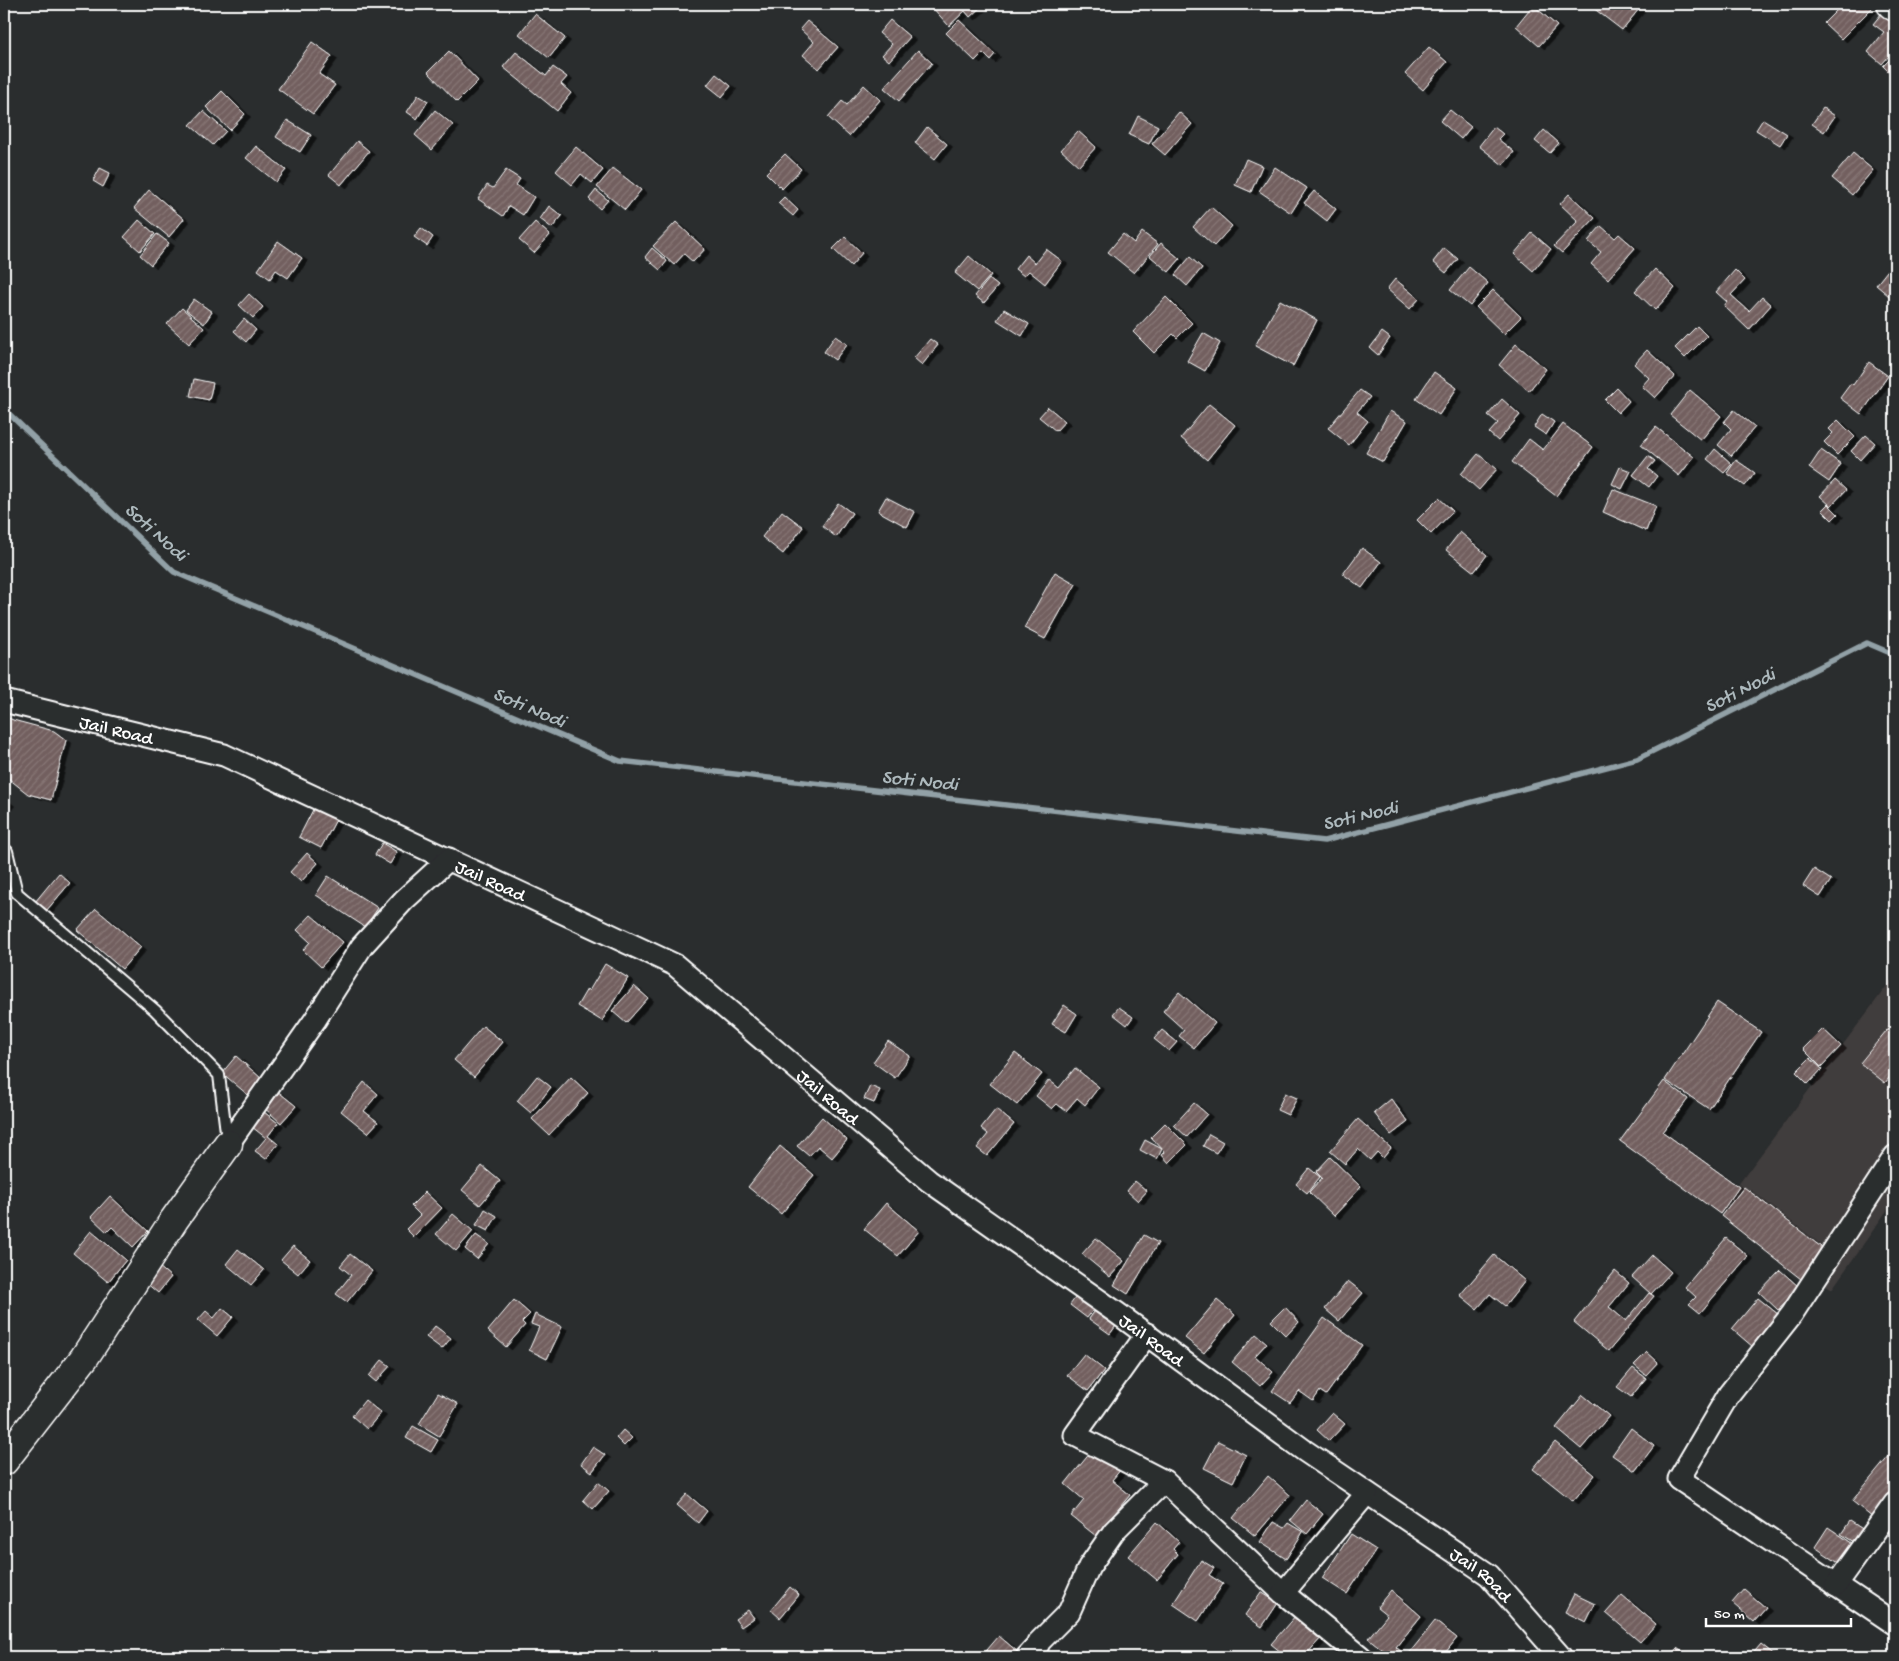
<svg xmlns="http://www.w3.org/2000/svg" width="1899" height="1661" viewBox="0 0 1899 1661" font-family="'Gochi Hand',sans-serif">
<defs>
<pattern id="building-hatch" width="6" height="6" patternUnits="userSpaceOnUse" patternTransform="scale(1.25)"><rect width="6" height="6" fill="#725f5e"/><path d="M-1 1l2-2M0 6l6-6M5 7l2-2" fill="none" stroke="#877776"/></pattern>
<filter id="shadow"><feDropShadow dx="5.5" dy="3" stdDeviation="0" flood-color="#0009"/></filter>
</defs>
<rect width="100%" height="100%" fill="#2a2d2e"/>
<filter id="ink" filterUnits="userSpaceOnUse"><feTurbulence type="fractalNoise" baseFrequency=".02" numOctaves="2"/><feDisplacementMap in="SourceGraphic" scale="10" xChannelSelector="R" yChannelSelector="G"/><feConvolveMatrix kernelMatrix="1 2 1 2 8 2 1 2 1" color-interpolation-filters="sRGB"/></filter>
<g filter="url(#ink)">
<path fill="#403c3c" d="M1895,975V1199L1832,1289L1720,1209Z"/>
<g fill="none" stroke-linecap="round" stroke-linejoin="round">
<path stroke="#92a1a7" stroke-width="5.5" d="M4,409L174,572L620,761L1324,841L1637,759L1867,643L1895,655"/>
</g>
<path fill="url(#building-hatch)" stroke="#fff" filter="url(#shadow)" d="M934,4H984L970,17L965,11L949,26L931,6Z
M1588,4H1643L1622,30Z
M1843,4H1876L1841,39L1824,23Z
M1533,5L1557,26L1539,46L1516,26Z
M1886,8L1895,19L1892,22L1895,24V49L1882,64L1868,52L1884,32L1873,24Z
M535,14L565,38L549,58L519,34Z
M890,20L910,37L889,61L882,55L892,44L879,33Z
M959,20L995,54L990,60L983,53L975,61L946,33Z
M807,21L838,47L819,69L803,55L814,42L800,29Z
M312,42L332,56L319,74L335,85L313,114L278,89Z
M1429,47L1447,62L1423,90L1405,74Z
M918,50L932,63L899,101L884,88Z
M449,51L478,81L457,102L428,72Z
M516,52L546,76L553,67L567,77L561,84L571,93L557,111L503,67Z
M1894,55L1895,56V78L1883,66Z
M716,74L731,86L722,97L707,85Z
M864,85L880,100L849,136L828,117L842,101L847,105Z
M222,91L245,114L230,130L206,107Z
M418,95L428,101L417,119L407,112Z
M1823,108L1835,116L1824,132L1812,124Z
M435,110L453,125L432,150L415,135Z
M1450,110L1471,127L1461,139L1440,121Z
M203,111L226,131L213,145L190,125Z
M1179,112L1192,124L1165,155L1152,144Z
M1138,116L1158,126L1149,144L1129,135Z
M1763,119L1787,134L1780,145L1756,130Z
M287,120L311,135L300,152L276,137Z
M927,127L947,144L935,159L915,143Z
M1494,127L1503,134L1498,139L1514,152L1503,165L1479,146Z
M1544,130L1559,143L1550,153L1535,141Z
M1078,131L1096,147L1079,166L1061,150Z
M357,141L369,151L341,185L329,175Z
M256,146L286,170L276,182L246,158Z
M576,147L603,170L592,183L581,174L572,185L556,171Z
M1853,153L1873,170L1852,195L1832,178Z
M785,154L801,169L782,189L766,173Z
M1246,159L1262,166L1251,192L1235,185Z
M1275,167L1307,188L1291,213L1259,191Z
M100,168L110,173L103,187L93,181Z
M613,168L641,190L625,210L597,187Z
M506,170L520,179L516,185L534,197L523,215L509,206L503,216L478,199L487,185L493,188Z
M149,190L184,219L169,237L134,208Z
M596,190L608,200L600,209L589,199Z
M1314,191L1336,209L1327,221L1304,203Z
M1569,194L1595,218L1562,253L1554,246L1578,221L1560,204Z
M784,197L798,210L793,216L778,203Z
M549,206L562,216L552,228L540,219Z
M1211,207L1232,226L1214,246L1193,227Z
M139,220L155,234L140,251L124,237Z
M535,222L550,235L534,253L519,240Z
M676,222L705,249L693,262L684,254L674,265L653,246Z
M1601,226L1615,238L1619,234L1635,248L1608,279L1591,264L1601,252L1588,241Z
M421,228L433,237L427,246L414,237Z
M1142,232L1158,244L1134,273L1108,252L1123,234L1134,243Z
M1532,233L1551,249L1533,271L1514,254Z
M157,234L169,243L151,265L140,255Z
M845,237L862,253L851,266L833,249Z
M278,241L302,258L288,278L276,270L270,279L258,270Z
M1161,243L1180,259L1169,272L1150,256Z
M652,248L667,261L660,270L645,257Z
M1444,248L1458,259L1446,273L1433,262Z
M1046,249L1062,261L1045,284L1029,271L1024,276L1015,269L1026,255L1035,263Z
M969,256L991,275L977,291L955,273Z
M1190,257L1202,268L1187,286L1175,275Z
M1891,266L1895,269V301L1876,285Z
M1469,267L1488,283L1470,306L1450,290Z
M1655,269L1675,288L1655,310L1635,291Z
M1735,270L1745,280L1731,295L1749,311L1762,297L1771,305L1749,330L1724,306L1727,302L1716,292Z
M989,279L998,286L984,303L975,296Z
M1395,279L1419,299L1410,309L1387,289Z
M1493,290L1521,317L1504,334L1476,307Z
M249,294L263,307L253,318L239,305Z
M1166,297L1192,323L1177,338L1173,334L1154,353L1133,332Z
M194,299L212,312L204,324L186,310Z
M1280,300L1317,320L1293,366L1255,346Z
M182,308L204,328L189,344L167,324Z
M1004,309L1029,324L1022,336L997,320Z
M244,319L256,330L246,342L234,331Z
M1697,326L1707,336L1685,358L1675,348Z
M1382,332L1390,338L1378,355L1370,348Z
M1203,333L1220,343L1205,371L1187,361Z
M835,336L847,344L835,360L824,352Z
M930,339L938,345L922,365L914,358Z
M1516,344L1546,369L1529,391L1499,365Z
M1647,350L1675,376L1655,398L1642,386L1649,378L1634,364Z
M1869,362L1888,376L1861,414L1840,398L1851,383L1853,385Z
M1434,372L1457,388L1439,415L1416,399Z
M194,379L213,383L209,400L190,396Z
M1617,388L1629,401L1618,413L1605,400Z
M1360,390L1370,397L1357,412L1368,421L1349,445L1328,428Z
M1690,390L1721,416L1701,440L1670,415Z
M1502,399L1520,415L1498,441L1489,433L1498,423L1488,415Z
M1209,404L1235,425L1207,460L1181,438Z
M1048,407L1065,421L1056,431L1039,417Z
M1734,410L1755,427L1731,456L1718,445L1731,429L1724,422Z
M1390,411L1407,421L1383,462L1366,453Z
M1542,414L1554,422L1546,435L1534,427Z
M1838,420L1855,437L1837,455L1824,442L1833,433L1829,429Z
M1563,424L1593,447L1556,496L1512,462L1529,439L1543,450Z
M1656,427L1694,457L1679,476L1641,445Z
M1866,435L1875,443L1860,460L1851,451Z
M1715,449L1732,464L1724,473L1707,459Z
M1821,450L1841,464L1829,482L1809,468Z
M1478,454L1497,469L1479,490L1461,474Z
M1648,456L1655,461L1648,469L1657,476L1649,487L1633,475Z
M1736,460L1755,473L1745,486L1727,473Z
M1620,467L1631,471L1622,489L1612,484Z
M1835,480L1846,490L1831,506L1820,496Z
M1613,489L1656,506L1646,531L1603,512Z
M886,497L915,512L907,527L878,511Z
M1439,498L1453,511L1431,534L1417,520Z
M838,503L852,513L836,537L822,526Z
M1828,504L1838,514L1832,520L1822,510Z
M782,511L803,527L783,554L762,537Z
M1460,532L1487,555L1474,572L1446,550Z
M1362,548L1381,562L1362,588L1343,574Z
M1055,572L1076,584L1045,639L1024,628Z
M4,716L13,720L54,731L66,740L51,800L28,794L4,775Z
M4,799L9,803L4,809Z
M318,800L340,812L321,848L299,837Z
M382,843L397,852L390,864L375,855Z
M307,853L318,863L301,882L290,872Z
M1814,869L1831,880L1820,897L1803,886Z
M59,873L70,883L46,911L35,902Z
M328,876L378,908L365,927L316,895Z
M96,909L141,947L122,969L77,930Z
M311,915L343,942L321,967L303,950L310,942L297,930Z
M605,964L628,978L602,1021L577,1006L587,989L589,991Z
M634,986L648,998L626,1023L612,1011Z
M1179,992L1215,1023L1194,1048L1179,1036L1184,1030L1163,1011Z
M1717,1002L1761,1032L1709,1109L1665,1080Z
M1064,1005L1077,1014L1066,1032L1052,1024Z
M1119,1007L1133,1017L1127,1025L1113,1014Z
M1895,1020V1070L1885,1083L1860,1063Z
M483,1026L503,1042L474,1077L454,1060Z
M1823,1029L1841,1046L1821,1067L1803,1049Z
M1162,1030L1177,1042L1169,1051L1154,1039Z
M888,1041L910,1056L895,1078L873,1062Z
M1015,1053L1042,1074L1017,1105L990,1084Z
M236,1056L262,1079L248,1095L222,1073Z
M1810,1058L1822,1069L1808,1084L1796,1072Z
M1075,1068L1099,1087L1085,1105L1077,1098L1066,1111L1057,1104L1052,1109L1036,1096L1049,1080L1059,1088Z
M537,1076L551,1087L531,1113L517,1101Z
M571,1077L588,1093L549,1135L532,1119Z
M1664,1081L1688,1099L1663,1132L1739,1187L1720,1214L1620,1141Z
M364,1082L378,1094L364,1111L378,1122L368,1133L341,1111Z
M870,1086L880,1090L874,1103L864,1099Z
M276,1090L296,1106L281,1123L262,1106Z
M1285,1093L1297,1098L1288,1115L1277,1110Z
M1391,1099L1408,1122L1391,1135L1374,1113Z
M1194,1103L1207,1114L1187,1137L1174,1125Z
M259,1108L278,1123L268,1136L278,1144L266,1159L255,1151L266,1138L247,1123Z
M996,1109L1014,1124L987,1156L977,1148L988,1134L981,1128Z
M822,1117L847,1140L832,1158L818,1146L809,1156L797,1146Z
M1358,1119L1391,1148L1383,1158L1377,1152L1370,1160L1358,1149L1345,1164L1330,1151Z
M1165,1123L1187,1145L1169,1163L1162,1155L1165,1152L1151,1137Z
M1209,1134L1223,1142L1216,1153L1203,1146Z
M1145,1140L1162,1149L1157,1159L1140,1150Z
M780,1146L814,1175L781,1214L748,1187Z
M1330,1157L1361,1187L1334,1216L1309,1192L1322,1178L1316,1172Z
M482,1166L500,1181L480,1205L462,1190Z
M1309,1168L1320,1177L1307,1193L1296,1184Z
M1135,1181L1147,1191L1138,1201L1127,1191Z
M1744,1187L1830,1254L1806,1283L1721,1216Z
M425,1192L442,1208L414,1237L406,1229L420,1215L411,1206Z
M110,1196L148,1231L133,1247L112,1227L107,1232L91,1217Z
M886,1203L919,1231L898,1256L864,1229Z
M485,1209L497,1216L488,1231L476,1225Z
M453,1214L473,1231L456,1251L436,1234Z
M91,1231L126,1260L108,1282L73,1253Z
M476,1235L489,1244L477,1259L465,1249Z
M1144,1235L1158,1243L1128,1294L1114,1285Z
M1096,1238L1124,1261L1110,1277L1082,1254Z
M1726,1238L1748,1256L1700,1313L1689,1304L1696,1297L1685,1287Z
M293,1246L310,1260L298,1274L281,1260Z
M238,1249L264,1270L251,1285L226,1264Z
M350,1254L372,1271L347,1302L336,1294L351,1275L340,1266Z
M1494,1255L1525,1281L1505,1306L1490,1294L1477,1309L1460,1295Z
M1652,1255L1671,1272L1651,1294L1632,1277Z
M158,1266L171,1277L158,1293L145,1282Z
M1780,1270L1799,1287L1778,1310L1759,1292Z
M1615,1271L1629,1283L1609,1307L1626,1321L1649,1293L1654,1296L1609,1351L1574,1322Z
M1348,1281L1363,1293L1339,1321L1325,1309Z
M1081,1290L1098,1303L1087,1318L1070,1305Z
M1758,1298L1779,1315L1753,1347L1732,1329Z
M514,1300L530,1314L522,1322L525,1325L506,1347L488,1331Z
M1217,1300L1235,1315L1204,1353L1185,1338Z
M1285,1307L1299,1322L1286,1336L1271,1321Z
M222,1308L233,1317L217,1336L198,1320L206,1311L214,1318Z
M1097,1308L1118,1323L1110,1334L1089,1319Z
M535,1314L562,1327L547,1359L529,1350L539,1327L531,1324Z
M1324,1318L1362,1345L1326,1395L1320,1391L1313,1401L1299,1391L1290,1403L1272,1391Z
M435,1326L451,1338L442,1349L426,1337Z
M1256,1334L1267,1343L1255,1356L1273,1372L1260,1386L1232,1362Z
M1647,1352L1658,1362L1646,1375L1634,1365Z
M1084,1354L1104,1370L1088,1391L1067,1375Z
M382,1360L390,1366L376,1382L369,1376Z
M1633,1368L1646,1378L1631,1397L1617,1387Z
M438,1393L458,1404L439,1436L419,1424Z
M1583,1395L1609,1416L1581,1449L1556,1428Z
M365,1400L381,1413L367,1429L352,1416Z
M1332,1413L1345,1424L1329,1441L1317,1430Z
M413,1426L438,1440L431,1452L406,1438Z
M1631,1428L1654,1446L1635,1471L1612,1455Z
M623,1430L632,1438L624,1446L616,1438Z
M1218,1441L1246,1455L1233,1482L1204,1468Z
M1555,1442L1595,1475L1573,1501L1533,1469Z
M593,1447L605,1455L592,1472L581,1464Z
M1095,1447L1121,1469L1112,1480L1130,1495L1096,1536L1071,1516L1084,1500L1065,1484Z
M1895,1449V1491L1873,1518L1852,1501Z
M1268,1476L1290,1495L1255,1536L1233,1518Z
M598,1482L609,1491L593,1509L583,1500Z
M687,1494L707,1511L698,1523L677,1505Z
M1306,1500L1323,1514L1307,1534L1290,1520Z
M1850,1521L1867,1532L1859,1545L1841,1534Z
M1157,1522L1179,1542L1173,1549L1178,1554L1157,1580L1128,1556Z
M1273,1522L1284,1528L1288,1523L1303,1532L1286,1559L1260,1542Z
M1828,1527L1859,1548L1846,1568L1815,1547Z
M1351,1534L1376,1550L1347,1594L1322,1578Z
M1201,1560L1214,1568L1209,1575L1223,1584L1198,1621L1173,1604Z
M790,1587L799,1595L780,1618L771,1610Z
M1744,1589L1766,1608L1754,1622L1732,1603Z
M1391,1590L1421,1616L1396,1647L1405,1655L1403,1657H1392L1368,1638L1387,1615L1377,1607Z
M1261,1592L1278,1603L1262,1627L1245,1615Z
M1574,1594L1595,1604L1586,1622L1565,1612Z
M1622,1595L1656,1624L1640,1642L1606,1613Z
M748,1610L754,1618L741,1627L735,1619Z
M1296,1615L1322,1637L1304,1657H1287L1271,1644Z
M1435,1621L1457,1638L1442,1657H1406Z
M999,1636L1018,1652L1013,1657H981Z
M1761,1644L1777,1657H1750Z
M1677,1648L1689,1657H1669Z"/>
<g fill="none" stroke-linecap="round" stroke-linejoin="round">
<g stroke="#fff" stroke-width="14">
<path id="lane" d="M4,849L7,851L17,893L155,1010L219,1075L227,1140"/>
</g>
<g stroke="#fff" stroke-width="25">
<g id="street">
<path id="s1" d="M4,701L224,755L675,965L929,1181L1117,1313L1305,1451L1489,1575L1561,1657"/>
<path d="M228,1144L315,1020L362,946L404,900L449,859"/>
<path d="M1895,1156L1792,1314L1729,1394L1679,1479L1895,1624"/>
<path d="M1147,1334L1075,1435L1164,1481L1283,1593L1361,1657"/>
<path d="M1836,1585L1895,1503"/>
<path d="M1283,1593L1367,1493"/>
<path d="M1027,1657L1038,1645V1643L1069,1612L1089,1567L1114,1531L1164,1481"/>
</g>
</g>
<g stroke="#fff" stroke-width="31">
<path id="secondary" d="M4,1461L84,1358L174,1220L228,1144"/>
</g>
<g stroke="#fff" stroke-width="31">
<path id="highway" d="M1891,4L1895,7"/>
</g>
<use href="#lane" stroke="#2a2d2e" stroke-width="10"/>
<use href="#street" stroke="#2a2d2e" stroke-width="21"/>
<use href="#secondary" stroke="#2a2d2e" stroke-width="28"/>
<use href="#highway" stroke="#2a2d2e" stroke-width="28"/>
</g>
</g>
<g text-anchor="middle" stroke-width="4" stroke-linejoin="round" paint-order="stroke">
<g font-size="19" fill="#fff" stroke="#2a2d2e">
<text dy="7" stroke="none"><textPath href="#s1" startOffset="116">Jail Road</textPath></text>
<text dy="7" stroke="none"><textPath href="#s1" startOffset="521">Jail Road</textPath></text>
<text dy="7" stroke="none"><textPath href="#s1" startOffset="926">Jail Road</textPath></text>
<text dy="7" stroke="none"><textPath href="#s1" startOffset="1331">Jail Road</textPath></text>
<text dy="7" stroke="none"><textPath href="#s1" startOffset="1736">Jail Road</textPath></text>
</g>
<g font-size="20" font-style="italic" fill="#adb9bd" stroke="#2a2d2e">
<text transform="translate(157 531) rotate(42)" y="7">Soti Nodi</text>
<text transform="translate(1739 689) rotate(-27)" y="7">Soti Nodi</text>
<text transform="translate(530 706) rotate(23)" y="7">Soti Nodi</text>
<text transform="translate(920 779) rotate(6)" y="7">Soti Nodi</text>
<text transform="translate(1360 814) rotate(-13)" y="7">Soti Nodi</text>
</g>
</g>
<rect width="1899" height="1661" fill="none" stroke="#2a2d2e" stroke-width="20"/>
<rect x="10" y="10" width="1879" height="1641" fill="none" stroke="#fff" stroke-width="2" filter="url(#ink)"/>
<path d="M1706 1618v8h145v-8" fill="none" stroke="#ffffff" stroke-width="2.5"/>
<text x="1714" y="1618" font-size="15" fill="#ffffff" stroke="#2a2d2e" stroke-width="4" paint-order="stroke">50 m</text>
</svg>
